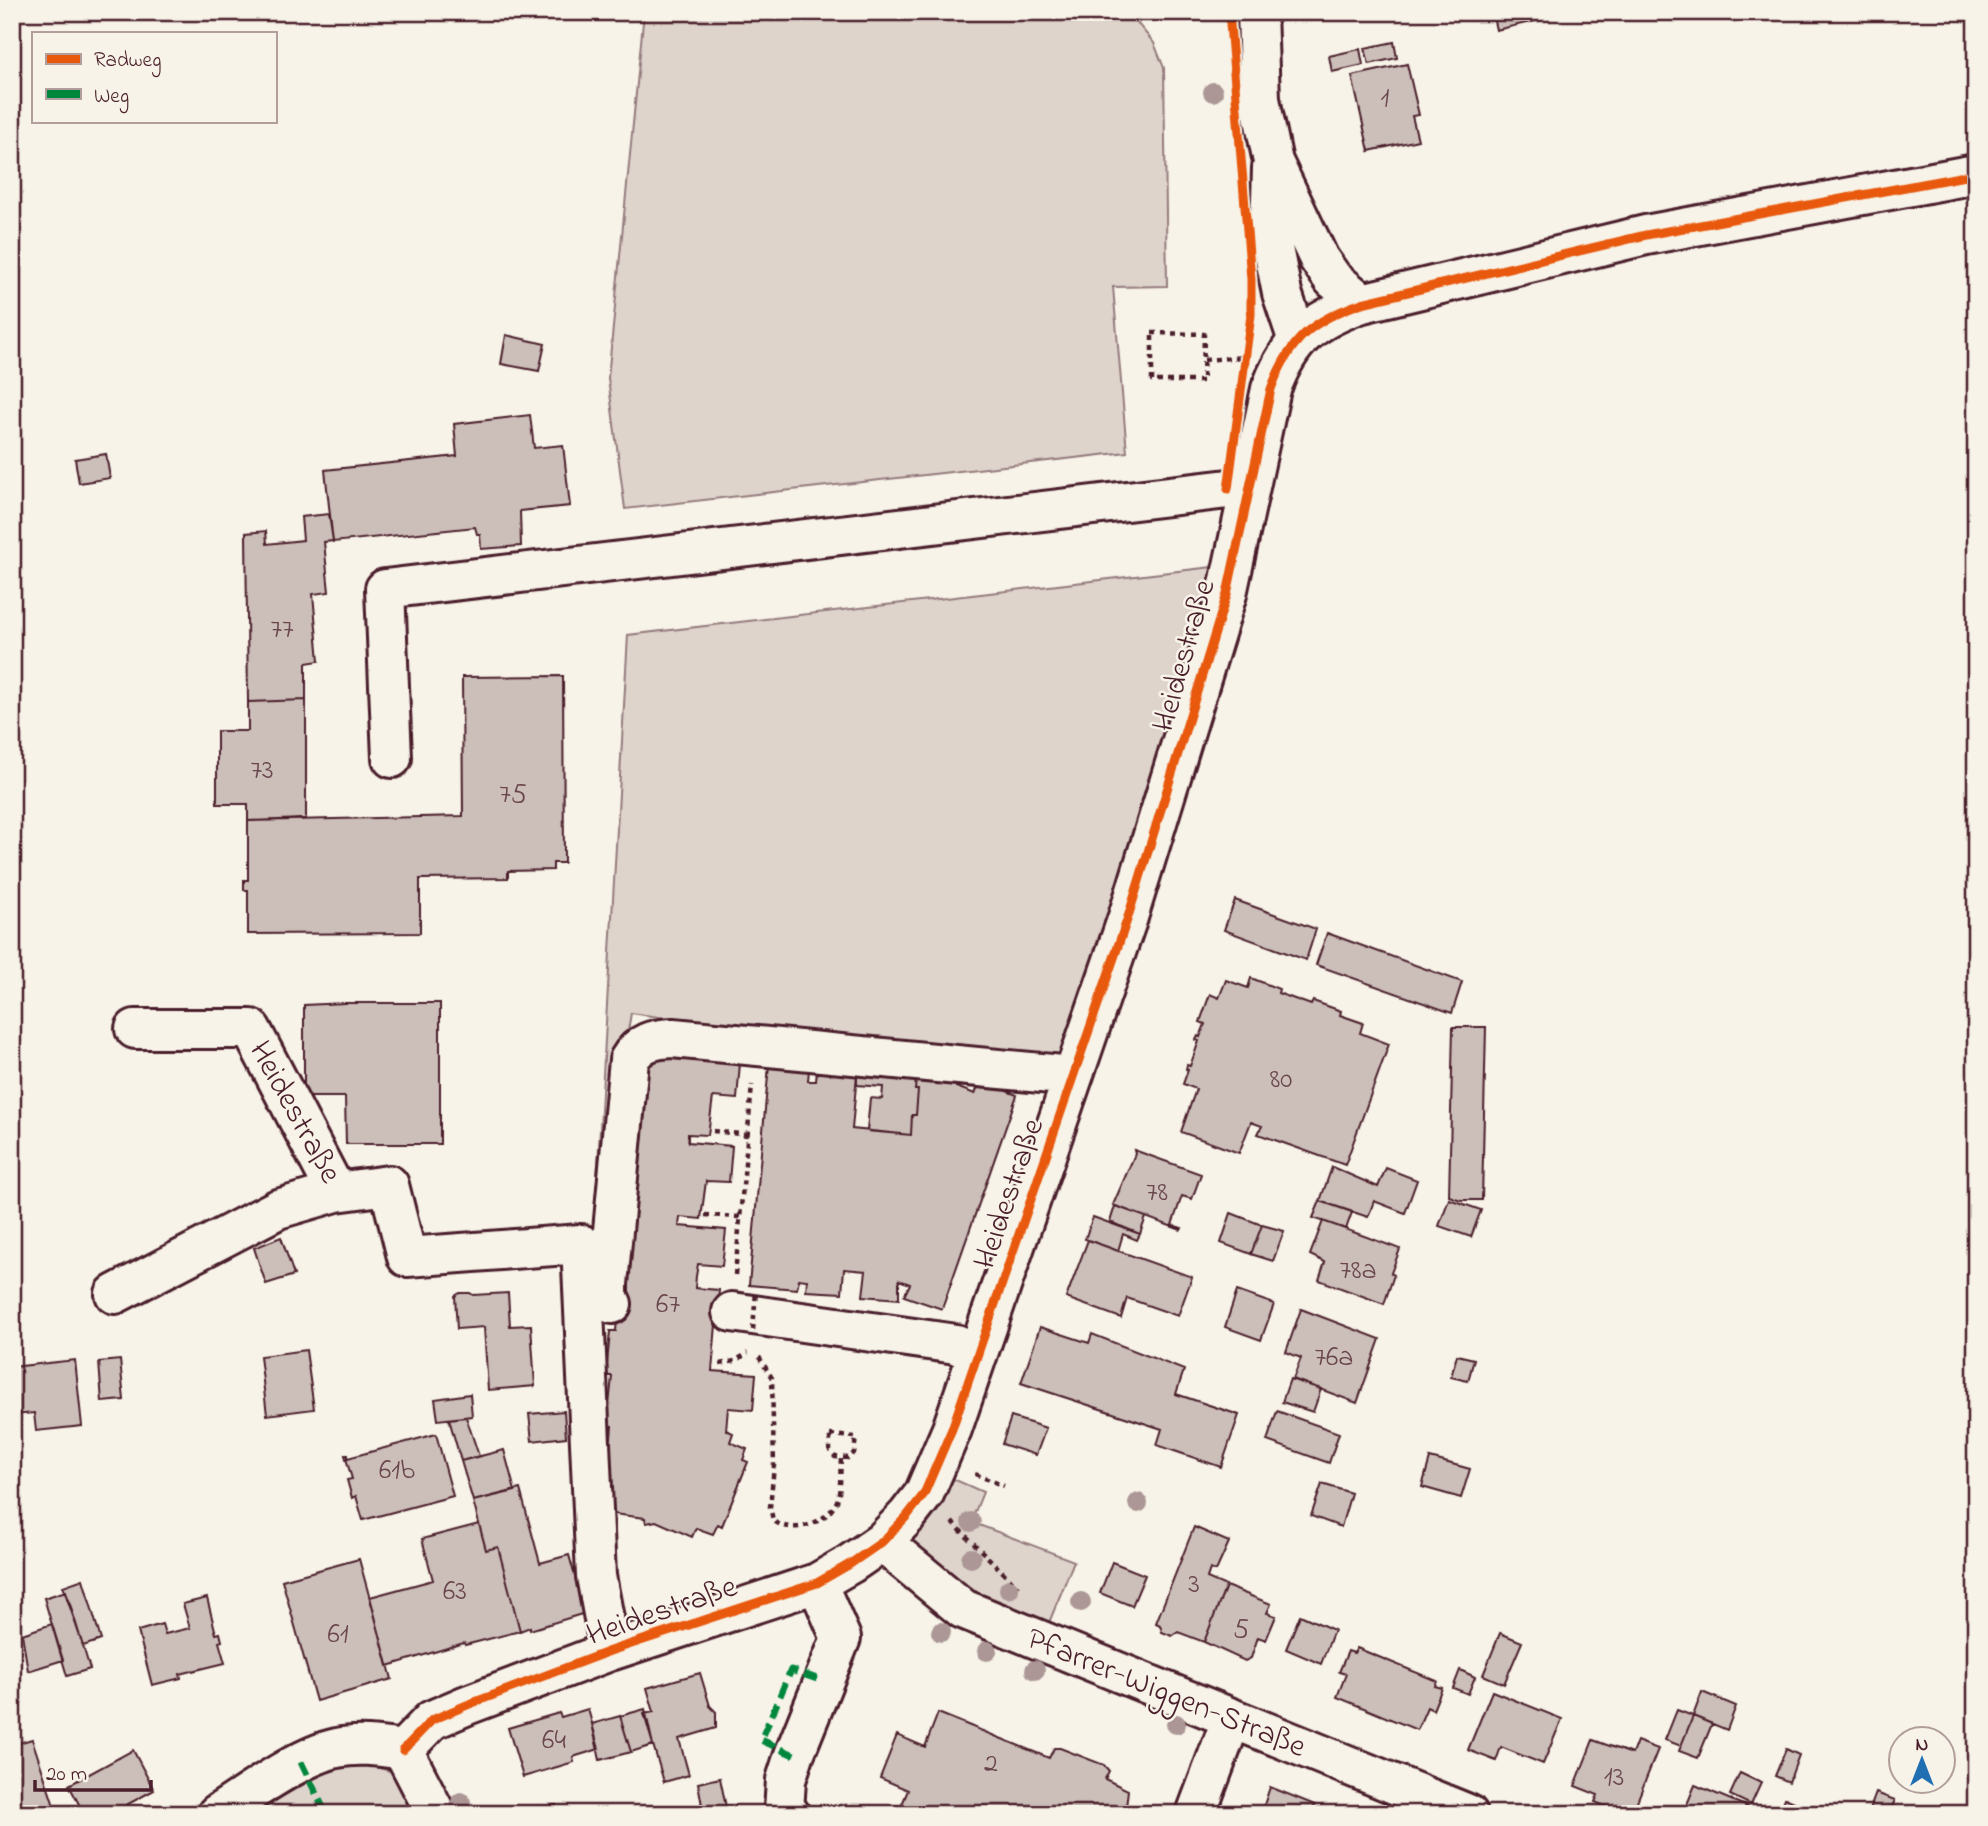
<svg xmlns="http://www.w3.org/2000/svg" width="1988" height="1826" viewBox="0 0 1988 1826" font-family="'Indie Flower',sans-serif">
<rect width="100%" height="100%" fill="#f7f3e8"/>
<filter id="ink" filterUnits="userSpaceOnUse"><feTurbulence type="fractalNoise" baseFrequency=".0143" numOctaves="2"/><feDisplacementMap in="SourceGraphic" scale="14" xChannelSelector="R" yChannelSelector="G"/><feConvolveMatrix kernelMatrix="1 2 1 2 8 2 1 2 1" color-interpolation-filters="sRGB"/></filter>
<g filter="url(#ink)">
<path fill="#ded4cc" stroke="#947a7c" stroke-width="2" d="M644,12H1117L1133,18L1154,43L1164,68L1167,286L1113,287L1127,452L625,509L608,378Z
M1213,567L1060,1077L631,1013L594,1234L628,635Z
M935,1471L983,1492L971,1522L1074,1561L1042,1640L882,1542Z
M364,1764L390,1771L425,1793L436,1814H251L335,1767Z"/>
<path fill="#ccbfb9" stroke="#4a1f2b" stroke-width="2" d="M1492,12H1574L1496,30Z
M1394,42L1397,58L1369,64L1365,48Z
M1360,49L1363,65L1332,72L1329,56Z
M1407,64L1419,115L1412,116L1418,140L1369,151L1352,76Z
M506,335L545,344L539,371L501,364Z
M530,415L534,448L563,445L570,506L520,511L521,546L481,549L480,534H477L475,527L333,542L325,470L457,456L454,424Z
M106,454L110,478L79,483L75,459Z
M329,514L333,541L324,542L329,592L313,594L319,661L306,663V700L248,702L246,533L266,531L267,544L303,540L301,517Z
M563,676L564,863H553V870L508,871V878L420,879V933L248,934V890H244V880H248V821L463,816L462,677Z
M306,700V819L248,821V804H217V731H248V702Z
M1235,900L1316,929L1306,960L1224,930Z
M1327,933L1462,982L1452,1013L1316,965Z
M1251,978L1279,989L1278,993L1311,1005L1313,1001L1341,1011L1340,1015L1363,1023L1360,1033L1389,1044L1345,1165L1258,1134L1262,1126L1251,1122L1239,1153L1181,1132L1196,1089L1183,1084L1188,1070L1186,1069L1187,1065L1190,1066L1199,1041L1196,1040L1198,1036L1200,1037L1205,1024L1200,1022L1210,994L1219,998L1226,980L1248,988Z
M345,1003H440V1144H346L345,1097H304V1005Z
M1453,1027H1486L1482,1200H1461L1449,1196Z
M640,1057L740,1063L737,1099L713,1097L708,1135L688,1134V1142L732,1146L729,1182L706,1181L701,1219L680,1217L679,1226L726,1230L722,1266L698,1264L696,1276L695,1288L719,1290L712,1371L756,1374L753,1410L728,1408L726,1430L733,1433L730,1442L747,1449L743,1460L748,1462L722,1526L718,1524L713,1534L696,1528L692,1537L656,1521L646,1523L645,1518L605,1513L612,1426H607L612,1376H606L610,1331H616Z
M769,1065L809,1069L808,1081H816L817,1070L857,1074L852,1129L911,1135L912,1115H916L918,1090H915L916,1079L956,1082V1087L975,1094L980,1081L1017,1095L942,1309L904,1296L910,1284L899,1280V1299L863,1296L866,1271L844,1269L842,1293L806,1291L807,1280L799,1279L797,1289L749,1285Z
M857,1074L916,1079L915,1090H918L916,1115H912L911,1135L867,1131L870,1098L882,1099L883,1087L857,1085Z
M1134,1150L1201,1174L1192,1199L1182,1196L1172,1225L1182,1228L1181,1230L1113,1205L1135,1154Z
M1332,1167L1378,1187L1386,1168L1417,1180L1405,1213L1374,1201L1368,1217L1320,1201Z
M1449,1199L1481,1210L1471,1237L1439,1226Z
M1320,1201L1352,1212L1346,1229L1313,1218Z
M1115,1206L1146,1217L1140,1234L1110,1222Z
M1231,1213L1262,1225L1251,1254L1221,1243Z
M1093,1217L1140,1234L1137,1240L1123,1234L1118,1251L1085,1239Z
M1323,1221L1400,1249L1391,1273L1394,1275L1384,1304L1319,1280L1325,1262L1310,1255Z
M1262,1225L1284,1231L1273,1261L1251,1254Z
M281,1237L294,1275L266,1284L254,1248Z
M1088,1240L1192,1277L1178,1316L1127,1298L1121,1318L1066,1298Z
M1237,1291L1274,1304L1261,1340L1225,1327Z
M460,1293H470L473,1295L508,1293L510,1326L531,1325L535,1386L488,1390L484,1327L457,1329L455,1296Z
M1301,1309L1380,1339L1357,1403L1293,1379L1301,1358L1286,1352Z
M1040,1327L1089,1343L1092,1334L1184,1370L1176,1394L1239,1415L1221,1467L1157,1445L1162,1429L1021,1383Z
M306,1350L314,1409L267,1415L260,1356Z
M1457,1355L1474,1359L1468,1381L1451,1377Z
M75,1360L82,1426L36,1431L34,1413L14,1415L12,1367Z
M120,1360L124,1400L102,1402L99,1362Z
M1290,1379L1321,1389L1313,1412L1282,1402Z
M470,1394L472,1416L438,1420L435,1399Z
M564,1411L566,1437L532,1441L529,1414Z
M1277,1411L1339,1433L1329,1463L1267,1441Z
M14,1413L19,1464H12V1414Z
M466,1417L479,1456L461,1461L449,1419Z
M1011,1417L1046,1428L1036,1455L1002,1444Z
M436,1434L453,1496L363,1520L356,1496L352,1498L347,1480L352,1479L345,1455H348V1458Z
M504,1450L515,1491L473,1501L461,1461Z
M1430,1458L1470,1469L1461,1498L1422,1487Z
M1322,1484L1351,1493L1341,1527L1311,1516Z
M520,1489L540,1563L569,1555L585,1613L530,1630V1627L520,1631L498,1547L486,1550L473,1501Z
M479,1524L486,1550L498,1547L520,1631L465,1645L464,1643L388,1666L370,1597L433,1580L422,1539Z
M1194,1527L1229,1542L1216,1571L1210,1569L1207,1578L1226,1586L1204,1642L1178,1632L1172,1636L1162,1632L1160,1625L1156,1623Z
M359,1559L392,1679L316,1701L282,1580Z
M1112,1562L1145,1575L1132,1606L1100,1593Z
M83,1579L101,1640L83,1646L63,1586Z
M1226,1586L1271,1604L1267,1613L1276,1616L1266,1640L1258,1637L1251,1658L1245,1661L1204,1642Z
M66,1591L90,1669L67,1676L44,1598Z
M207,1598L216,1634L220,1633L222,1641L219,1642L225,1663L180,1674L181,1678L152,1685L138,1631L162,1624L165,1634L190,1628L183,1604Z
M1300,1615L1334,1630L1321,1664L1286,1649Z
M52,1624L63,1660L28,1671L22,1634Z
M1500,1633L1522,1642L1504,1684L1483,1675Z
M1357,1648L1437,1681L1435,1686L1442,1688L1433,1710L1427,1707L1417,1730L1337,1697L1346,1674L1339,1672L1348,1651L1354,1653Z
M1460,1670L1475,1677L1468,1694L1453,1688Z
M700,1673L710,1706L716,1712V1728L679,1739L689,1775L664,1782L644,1714L654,1712L647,1688Z
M1492,1691L1562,1719L1543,1764L1501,1747L1496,1761L1468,1750Z
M1702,1692L1736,1706L1727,1730L1693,1716Z
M588,1709L599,1749L573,1757L574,1762L523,1777L508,1728L559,1713L561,1717Z
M645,1709L653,1745L631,1752L620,1716Z
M1677,1710L1693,1716L1681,1746L1665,1740Z
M938,1713L1049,1758L1054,1748H1060L1104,1765L1109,1771L1105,1779L1128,1790L1126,1807L1119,1814H898L908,1790L880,1778L897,1735L925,1747Z
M620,1716L631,1752L600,1760L592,1724Z
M1693,1716L1712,1724L1698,1758L1679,1751Z
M32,1739L56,1812L51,1814H14L12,1808V1745Z
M1593,1740L1632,1754L1637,1741L1658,1749L1632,1814H1625L1595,1802L1598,1795L1575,1786Z
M1786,1749L1799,1755L1789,1782L1775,1776Z
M133,1750L154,1790L110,1814H84L69,1785Z
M1740,1773L1761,1783L1751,1805L1730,1795Z
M720,1778L726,1807L703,1811L698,1783Z
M1695,1785L1748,1807L1745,1814H1683Z
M1270,1787L1315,1805L1312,1814H1250L1252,1807L1262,1811Z
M1876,1793L1895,1800L1889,1814H1868Z
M1785,1798L1799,1804L1795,1814H1779Z
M556,1805L557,1814H523L522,1810Z"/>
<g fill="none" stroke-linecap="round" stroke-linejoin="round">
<g stroke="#4a1f2b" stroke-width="44">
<path id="minor" d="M1257,12L1260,99L1273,162L1319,259L1333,279L1362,303
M1272,168L1270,233L1282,293L1298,341
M392,758L385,589L1228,489L1249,488
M135,1029H251L336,1192
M115,1294L278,1209L336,1192L389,1185L407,1257L581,1244L596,1576L610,1651
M612,1304L608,1296V1284L629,1060C639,1042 653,1039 673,1038L1073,1076
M732,1312L956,1344L977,1354
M882,1542L963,1609L1468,1814
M403,1750L432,1720L467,1705L610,1651L817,1583L850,1564L882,1542L907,1516L924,1494L952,1429L1128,917L1227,594L1271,389C1290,338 1313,320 1362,303L1646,235L1976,174
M403,1750L436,1814
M217,1814C250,1793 300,1756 337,1748C359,1743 382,1747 403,1750
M790,1814L784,1811L786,1780L794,1755L841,1638L817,1583
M1196,1814L1232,1718"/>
</g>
<path stroke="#4a1f2b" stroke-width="4.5" stroke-dasharray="5 5" stroke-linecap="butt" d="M1152,333L1204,334L1203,381H1152Z
M1204,360L1244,357
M713,1131L748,1135
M705,1215L740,1217
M735,1275L752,1085
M759,1357L772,1378L774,1466L770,1507L773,1520C792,1537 831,1522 838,1498C841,1486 840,1471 841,1459
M720,1364L735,1361L748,1353
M830,1435L856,1437L854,1453L848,1458L835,1457L830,1451Z
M975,1474L1004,1486
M952,1522L1018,1587"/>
<use href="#minor" stroke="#f7f3e8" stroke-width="38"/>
<path stroke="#4a1f2b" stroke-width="4.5" stroke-dasharray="5 5" stroke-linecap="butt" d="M753,1330L756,1291"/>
<path stroke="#00873e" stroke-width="7" stroke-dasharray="14 7" stroke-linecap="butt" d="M794,1755L761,1740L791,1670L823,1681
M301,1762L326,1814"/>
<g stroke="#f7f3e8" stroke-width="13">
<path id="cycleway" d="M1228,489L1251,315V279L1229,12
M403,1750L432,1720L467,1705L610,1651L817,1583L850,1564L882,1542L907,1516L924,1494L952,1429L1128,917L1227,594L1271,389C1290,338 1313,320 1362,303L1646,235L1976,174"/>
</g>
<use href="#cycleway" stroke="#e8590c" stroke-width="9"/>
</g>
<g fill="#ac9796">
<circle cx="1213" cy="92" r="10"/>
<circle cx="1138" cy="1503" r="10"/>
<circle cx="971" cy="1522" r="10"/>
<circle cx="971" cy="1558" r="10"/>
<circle cx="1009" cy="1589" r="10"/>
<circle cx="1081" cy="1602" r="10"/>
<circle cx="941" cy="1632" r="10"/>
<circle cx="987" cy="1651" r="10"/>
<circle cx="1035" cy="1670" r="10"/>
<circle cx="1176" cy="1724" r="10"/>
<circle cx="461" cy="1802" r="10"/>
</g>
</g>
<g text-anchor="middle" stroke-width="5" stroke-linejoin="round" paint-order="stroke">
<g font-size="28" fill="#6a474e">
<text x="1385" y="106">1</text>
<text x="282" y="637">77</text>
<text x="262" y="778">73</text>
<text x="513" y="802">75</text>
<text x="1281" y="1087">80</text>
<text x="1157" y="1200">78</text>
<text x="1358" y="1278">78a</text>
<text x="668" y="1312">67</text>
<text x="1334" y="1365">76a</text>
<text x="397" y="1478">61b</text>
<text x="1194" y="1592">3</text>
<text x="455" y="1599">63</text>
<text x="1241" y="1637">5</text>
<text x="338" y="1642">61</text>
<text x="554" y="1748">64</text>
<text x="991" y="1771">2</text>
<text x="1614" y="1785">13</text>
</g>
<g font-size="32" fill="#4a1f2b" stroke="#f7f3e8">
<text transform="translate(1182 655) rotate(-74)" y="11">Heidestraße</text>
<text transform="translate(297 1111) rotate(61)" y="11">Heidestraße</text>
<text transform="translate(1007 1193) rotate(-71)" y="11">Heidestraße</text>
<text transform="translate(661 1609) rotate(-19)" y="11">Heidestraße</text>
<text transform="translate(1167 1691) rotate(22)" y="11">Pfarrer-Wiggen-Straße</text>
</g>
</g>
<rect width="1988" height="1826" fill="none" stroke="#f7f3e8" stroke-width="42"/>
<rect x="21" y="21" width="1946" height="1784" fill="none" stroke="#4a1f2b" stroke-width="2.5" filter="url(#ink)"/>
<rect x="32" y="32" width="245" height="91" fill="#f7f3e8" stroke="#b29e9c" stroke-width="2"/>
<rect x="46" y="54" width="35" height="10" fill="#e8590c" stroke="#b29e9c" stroke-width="2"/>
<text x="94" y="66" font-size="21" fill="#4a1f2b">Radweg</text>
<rect x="46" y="89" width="35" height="10" fill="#00873e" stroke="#b29e9c" stroke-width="2"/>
<text x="94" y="102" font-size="21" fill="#4a1f2b">Weg</text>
<g transform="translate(1922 1760)"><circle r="33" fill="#f7f3e8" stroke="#b29e9c" stroke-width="2"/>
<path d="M0-5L12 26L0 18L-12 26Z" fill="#1f6fb2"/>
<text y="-10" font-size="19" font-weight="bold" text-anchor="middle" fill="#4a1f2b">N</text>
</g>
<path d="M35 1780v10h116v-10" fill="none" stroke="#4a1f2b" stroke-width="3.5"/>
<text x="46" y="1780" font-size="21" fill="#4a1f2b" stroke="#f7f3e8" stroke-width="5" paint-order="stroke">20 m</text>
</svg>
